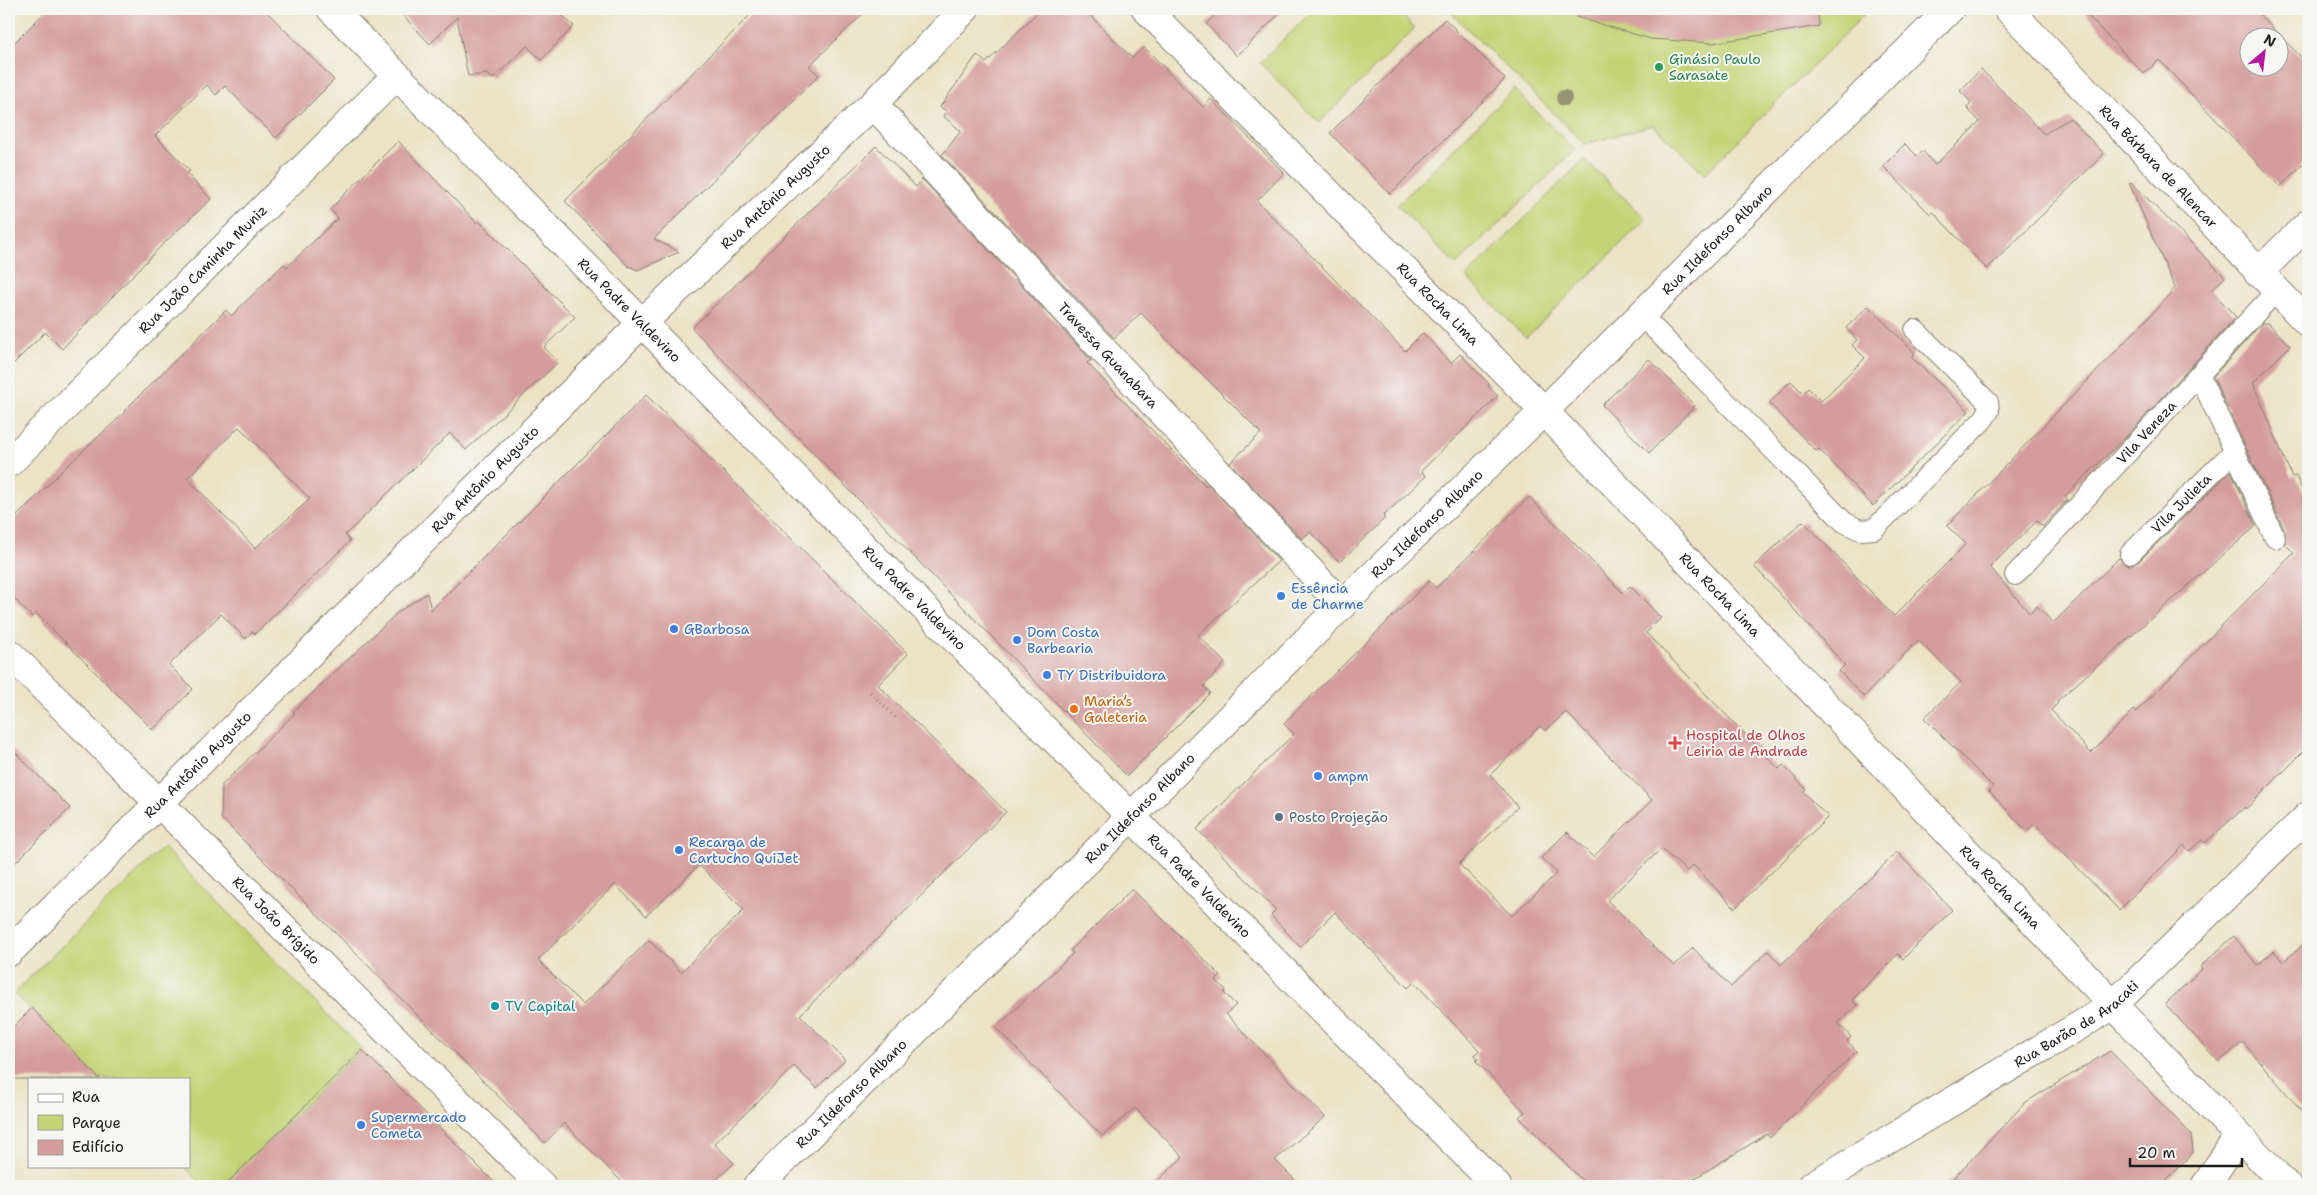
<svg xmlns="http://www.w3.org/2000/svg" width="2317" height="1195" viewBox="0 0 2317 1195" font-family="'Shantell Sans',sans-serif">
<rect width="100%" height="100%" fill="#f6f6f2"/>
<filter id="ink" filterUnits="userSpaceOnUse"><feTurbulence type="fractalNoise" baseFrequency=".02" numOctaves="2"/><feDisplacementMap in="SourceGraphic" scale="10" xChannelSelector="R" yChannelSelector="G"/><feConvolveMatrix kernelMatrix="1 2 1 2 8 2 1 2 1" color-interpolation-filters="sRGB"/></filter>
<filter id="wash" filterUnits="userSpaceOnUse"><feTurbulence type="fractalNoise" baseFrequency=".0096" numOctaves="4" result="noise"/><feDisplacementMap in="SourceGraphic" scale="20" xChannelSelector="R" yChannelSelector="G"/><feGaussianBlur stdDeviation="1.12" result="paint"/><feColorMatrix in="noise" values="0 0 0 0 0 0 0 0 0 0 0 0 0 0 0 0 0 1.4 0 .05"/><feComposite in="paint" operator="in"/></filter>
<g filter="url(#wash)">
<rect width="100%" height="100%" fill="#ece3c6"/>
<path fill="#c4d375" stroke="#707848" d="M1314,9H1396L1415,28L1319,123L1260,63Z
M1447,9H1870L1705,174L1653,125L1585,144Z
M1514,89L1575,150L1456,265L1397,205Z
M1584,159L1646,219L1526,338L1466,277Z
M163,847L362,1049L222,1186H203L183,1166H189V1079H98L14,993Z"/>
<g id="blocks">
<path fill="#d49d9b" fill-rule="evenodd" d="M48,9H264L334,80L276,138L225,86L216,95L207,85L155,136L190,171L187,174L211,199L162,245L62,349L45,332L9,368V48Z
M397,9H555L574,26L541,60L527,46L493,79L487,74L468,76L457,17L430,44Z
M756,9H868L809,66L819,75L654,239L679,252L638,270L628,266L565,201Z
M1041,9H1084L1132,58L1144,47L1203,107L1211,99L1284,173L1257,201L1405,351L1423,333L1451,363L1460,354L1489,384L1488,386L1498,396L1421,471L1426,476L1383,516L1385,518L1340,562L1310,532L1302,539L1230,463L1261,433L1141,313L1114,338L942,155L961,131L943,116L947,111L940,107L977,55L986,63Z
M1221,9H1284L1237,56L1206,24Z
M1577,9H1818L1819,26L1712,43L1651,39L1576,17Z
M2081,9H2254L2308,64V159L2280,187L2159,60L2144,74ZM2250,38H2280V68H2250Z
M1445,19L1505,79L1390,194L1330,133Z
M1981,69L2044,134L2070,118L2104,154L1987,269L1933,212L1930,214L1883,166L1905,144L1917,156L1923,151L1935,165L1980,122L1967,108L1971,102L1960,91Z
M398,141L477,223L479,221L575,317L544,347L558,362L466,450L450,433L345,535L350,541L255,634L252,631L246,639L221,614L169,665L193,689L153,730L36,613L32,617L9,593V524L71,462L125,412L124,411L226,310L231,316L284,264L287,267L338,218L330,209ZM239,427L310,499L255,548L187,478Z
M876,146L916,187L922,179L1091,360L1087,363L1206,486L1208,484L1279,561L1198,635L1225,663L1204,686L1210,693L1127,776L692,328Z
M2131,182L2225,277L2211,290L2236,317L2129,434L2065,496L2068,500L2044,525L2043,527L2037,521L1990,567L2030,614L2037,606L2053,623L2119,558L2127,566L2138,562L2231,471L2256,526L2057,701L2058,703L2051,710L2091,753L2134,710L2136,712L2294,553L2285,544L2286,533L2213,377L2262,323H2268L2290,346L2253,383L2292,477L2296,476L2308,503V747L2246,809L2245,807L2205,843L2202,840L2189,851L2184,845L2119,910L2035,824L2027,831L1989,791L1993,787L1924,718L1961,682L1918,640L1864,697L1839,671L1845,665L1754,566L1803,521L1894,616L1966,544L1947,526L2149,317L2175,288L2129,183Z
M1868,306L1915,353L1911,357L1969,411L1873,506L1819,449L1816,451L1769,403L1791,381L1803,393L1808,388L1821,401L1865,358L1852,345L1857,340L1846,328Z
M1649,359L1695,406L1649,453L1602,405Z
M646,395L908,654L878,685L1006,812L800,1015L845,1060L817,1088L794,1066L714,1144L734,1163L710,1186H626L564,1123L545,1143L221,818L222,785L295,713L293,712L398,612L427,593L431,610ZM699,865L744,910L681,972L649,940L583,1005L538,960L615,884L646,916Z
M1529,497L1623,593L1630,586L1651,607L1661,618L1646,633L1779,769L1783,765L1806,789L1803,792L1828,817L1735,908L1693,865L1687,871L1661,849L1607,900L1655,948L1674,966L1693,948L1731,987L1768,951L1781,965L1897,852L1952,910L1903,959L1898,954L1852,1000L1857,1005L1838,1023L1851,1037L1847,1041L1857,1051L1770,1138L1767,1134L1682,1186H1588L1519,1117L1525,1112L1476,1061L1478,1059L1475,1055L1479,1050L1414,982L1408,988L1335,912L1300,947L1271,915L1276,910L1197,829L1294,734L1284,724L1294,713L1429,581L1436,588ZM1566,712L1652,800L1593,857L1567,832L1541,858L1557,873L1512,916L1459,864L1518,807L1490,775L1540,726L1545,731Z
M9,746L70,808L9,869Z
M1132,889L1221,976L1216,980L1226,990L1224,993L1236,1005L1226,1014L1325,1117L1275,1160L1301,1186H1152L1183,1157L1135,1108L1102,1136L996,1028L1073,953L1070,951Z
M2234,936L2257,965L2274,951L2283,962L2308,941V1119L2243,1042L2219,1062L2165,1004L2202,969L2200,967Z
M32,1008L100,1079H9V1031Z
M362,1050L498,1186H224Z
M2110,1051L2191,1134L2193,1152L2162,1186H1946L2026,1102Z"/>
</g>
</g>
<g filter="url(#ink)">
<use href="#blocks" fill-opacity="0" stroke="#848071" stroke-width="1"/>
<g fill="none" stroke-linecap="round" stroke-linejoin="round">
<g stroke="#848071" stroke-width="22">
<g id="service">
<path d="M1641,315L1844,522L1860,530L1874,529L1983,420L1989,411L1988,402L1915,330"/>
<path d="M2199,375L2275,538"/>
<path id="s1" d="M2130,554L2234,451"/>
<path id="s2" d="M2015,575L2277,290"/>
</g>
</g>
<g stroke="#848071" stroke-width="30">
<g id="minor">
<path id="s3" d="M1146,9L1544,411L2287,1186"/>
<path id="s4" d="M2008,9L2308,323"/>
<path id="s5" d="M873,104L1342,605"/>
<path d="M2258,273L2308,224"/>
<path id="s6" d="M9,463L397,75"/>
<path d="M2205,1186L2238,1137"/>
</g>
</g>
<g stroke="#848071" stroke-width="30">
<g id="tertiary">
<path id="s7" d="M9,653L542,1186"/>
<path id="s8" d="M9,952L641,324L873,104L965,9"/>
<path id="s9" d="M757,1186L1018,930L1342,605L1544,411L1950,9"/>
<path id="s10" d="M1811,1186L2112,1006L2308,816"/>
</g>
</g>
<g stroke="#848071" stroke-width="30">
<g id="primary">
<path id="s11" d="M331,9L1497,1186"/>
</g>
</g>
<path stroke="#848071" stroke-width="3" stroke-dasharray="1 4" stroke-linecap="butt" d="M870,692L897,719"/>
<use href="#service" stroke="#fff" stroke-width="20"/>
<use href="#minor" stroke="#fff" stroke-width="28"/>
<use href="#tertiary" stroke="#fff" stroke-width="28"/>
<use href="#primary" stroke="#fff" stroke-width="28"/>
</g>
<circle fill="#959477" cx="1564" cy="98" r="8"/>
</g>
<circle fill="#2e9e5b" stroke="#f6f6f2" stroke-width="2" cx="1659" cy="67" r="5"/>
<g fill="#3f7fe0" stroke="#f6f6f2" stroke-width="2">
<circle cx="1281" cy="596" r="5"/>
<circle cx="674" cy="629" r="5"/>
<circle cx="1017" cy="640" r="5"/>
<circle cx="1047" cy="675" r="5"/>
<circle cx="1318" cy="776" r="5"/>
<circle cx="679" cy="850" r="5"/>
<circle cx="361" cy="1125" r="5"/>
</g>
<circle fill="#e8710a" stroke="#f6f6f2" stroke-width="2" cx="1074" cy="709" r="5"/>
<path fill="#e0444e" stroke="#f6f6f2" stroke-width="2" d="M1672.5 735.5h5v5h5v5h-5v5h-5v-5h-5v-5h5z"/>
<circle fill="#5c6f8a" stroke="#f6f6f2" stroke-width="2" cx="1279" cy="817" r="5"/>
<circle fill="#0f9aa8" stroke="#f6f6f2" stroke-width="2" cx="495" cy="1006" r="5"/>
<g text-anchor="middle" stroke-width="4" stroke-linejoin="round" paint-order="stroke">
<g font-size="14" fill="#27864d" stroke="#f6f6f2" text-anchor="start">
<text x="1669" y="64">Ginásio Paulo<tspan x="1669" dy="16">Sarasate</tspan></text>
</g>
<g font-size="14" fill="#1c1c1c" stroke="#f6f6f2">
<text dy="5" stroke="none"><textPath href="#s4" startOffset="218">Rua Bárbara de Alencar</textPath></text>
<text dy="5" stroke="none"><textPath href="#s8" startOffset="1076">Rua Antônio Augusto</textPath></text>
<text dy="5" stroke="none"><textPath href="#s9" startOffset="1348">Rua Ildefonso Albano</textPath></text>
<text dy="5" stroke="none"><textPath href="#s6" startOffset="274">Rua João Caminha Muniz</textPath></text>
<text dy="5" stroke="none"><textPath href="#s3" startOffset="415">Rua Rocha Lima</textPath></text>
<text dy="5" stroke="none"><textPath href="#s11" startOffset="424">Rua Padre Valdevino</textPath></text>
<text dy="5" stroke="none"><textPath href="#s5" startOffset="344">Travessa Guanabara</textPath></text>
<text dy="5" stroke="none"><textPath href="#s2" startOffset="194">Vila Veneza</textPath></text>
<text dy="5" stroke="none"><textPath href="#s8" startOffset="671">Rua Antônio Augusto</textPath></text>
<text dy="5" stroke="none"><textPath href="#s1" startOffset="72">Vila Julieta</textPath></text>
<text dy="5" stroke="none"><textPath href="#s9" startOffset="942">Rua Ildefonso Albano</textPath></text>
<text dy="5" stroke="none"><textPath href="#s3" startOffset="820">Rua Rocha Lima</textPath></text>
<text dy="5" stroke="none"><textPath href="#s11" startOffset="829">Rua Padre Valdevino</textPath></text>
<text dy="5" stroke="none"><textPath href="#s8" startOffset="266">Rua Antônio Augusto</textPath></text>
<text dy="5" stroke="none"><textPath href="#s9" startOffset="538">Rua Ildefonso Albano</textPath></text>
<text dy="5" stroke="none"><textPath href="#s11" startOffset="1234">Rua Padre Valdevino</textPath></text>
<text dy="5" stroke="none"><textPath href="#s3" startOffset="1225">Rua Rocha Lima</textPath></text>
<text dy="5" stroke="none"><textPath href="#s7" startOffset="378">Rua João Brígido</textPath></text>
<text dy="5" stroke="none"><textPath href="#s10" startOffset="311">Rua Barão de Aracati</textPath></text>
<text dy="5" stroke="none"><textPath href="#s9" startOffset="132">Rua Ildefonso Albano</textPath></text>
</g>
<g font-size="14" fill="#366cbe" stroke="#f6f6f2" text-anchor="start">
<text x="1291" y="593">Essência<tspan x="1291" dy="16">de Charme</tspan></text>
<text x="684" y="634">GBarbosa</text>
<text x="1027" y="637">Dom Costa<tspan x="1027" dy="16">Barbearia</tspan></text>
<text x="1057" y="680">TY Distribuidora</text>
<text x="1328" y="781">ampm</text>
<text x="689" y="847">Recarga de<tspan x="689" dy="16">Cartucho QuiJet</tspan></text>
<text x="371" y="1122">Supermercado<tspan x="371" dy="16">Cometa</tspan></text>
</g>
<g font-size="14" fill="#c56008" stroke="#f6f6f2" text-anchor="start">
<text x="1084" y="706">Maria’s<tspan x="1084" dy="16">Galeteria</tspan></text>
</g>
<g font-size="14" fill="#be3a42" stroke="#f6f6f2" text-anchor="start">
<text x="1686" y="740">Hospital de Olhos<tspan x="1686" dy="16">Leiria de Andrade</tspan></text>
</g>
<g font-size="14" fill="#4e5e75" stroke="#f6f6f2" text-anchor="start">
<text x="1289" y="822">Posto Projeção</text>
</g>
<g font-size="14" fill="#0d838f" stroke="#f6f6f2" text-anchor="start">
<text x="505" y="1011">TV Capital</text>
</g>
</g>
<rect width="2317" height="1195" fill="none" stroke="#f6f6f2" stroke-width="30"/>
<rect x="28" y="1078" width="162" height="90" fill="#f6f6f2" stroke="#9f9f9c"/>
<rect x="38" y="1094" width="25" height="8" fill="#ffffff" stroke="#9f9f9c"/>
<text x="72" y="1102" font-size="15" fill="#1c1c1c">Rua</text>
<rect x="38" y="1115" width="25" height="15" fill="#c4d375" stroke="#9f9f9c"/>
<text x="72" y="1128" font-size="15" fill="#1c1c1c">Parque</text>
<rect x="38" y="1140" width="25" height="15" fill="#d49d9b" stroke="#9f9f9c"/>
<text x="72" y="1152" font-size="15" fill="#1c1c1c">Edifício</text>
<g transform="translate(2264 52) rotate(28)"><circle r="24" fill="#f6f6f2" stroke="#9f9f9c"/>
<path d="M0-4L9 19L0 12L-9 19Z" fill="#b5179e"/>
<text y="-8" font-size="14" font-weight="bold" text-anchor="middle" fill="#1c1c1c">N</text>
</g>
<path d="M2130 1158v8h112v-8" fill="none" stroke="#1c1c1c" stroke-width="2.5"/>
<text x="2137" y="1158" font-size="15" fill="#1c1c1c" stroke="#f6f6f2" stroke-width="4" paint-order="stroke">20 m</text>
</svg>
